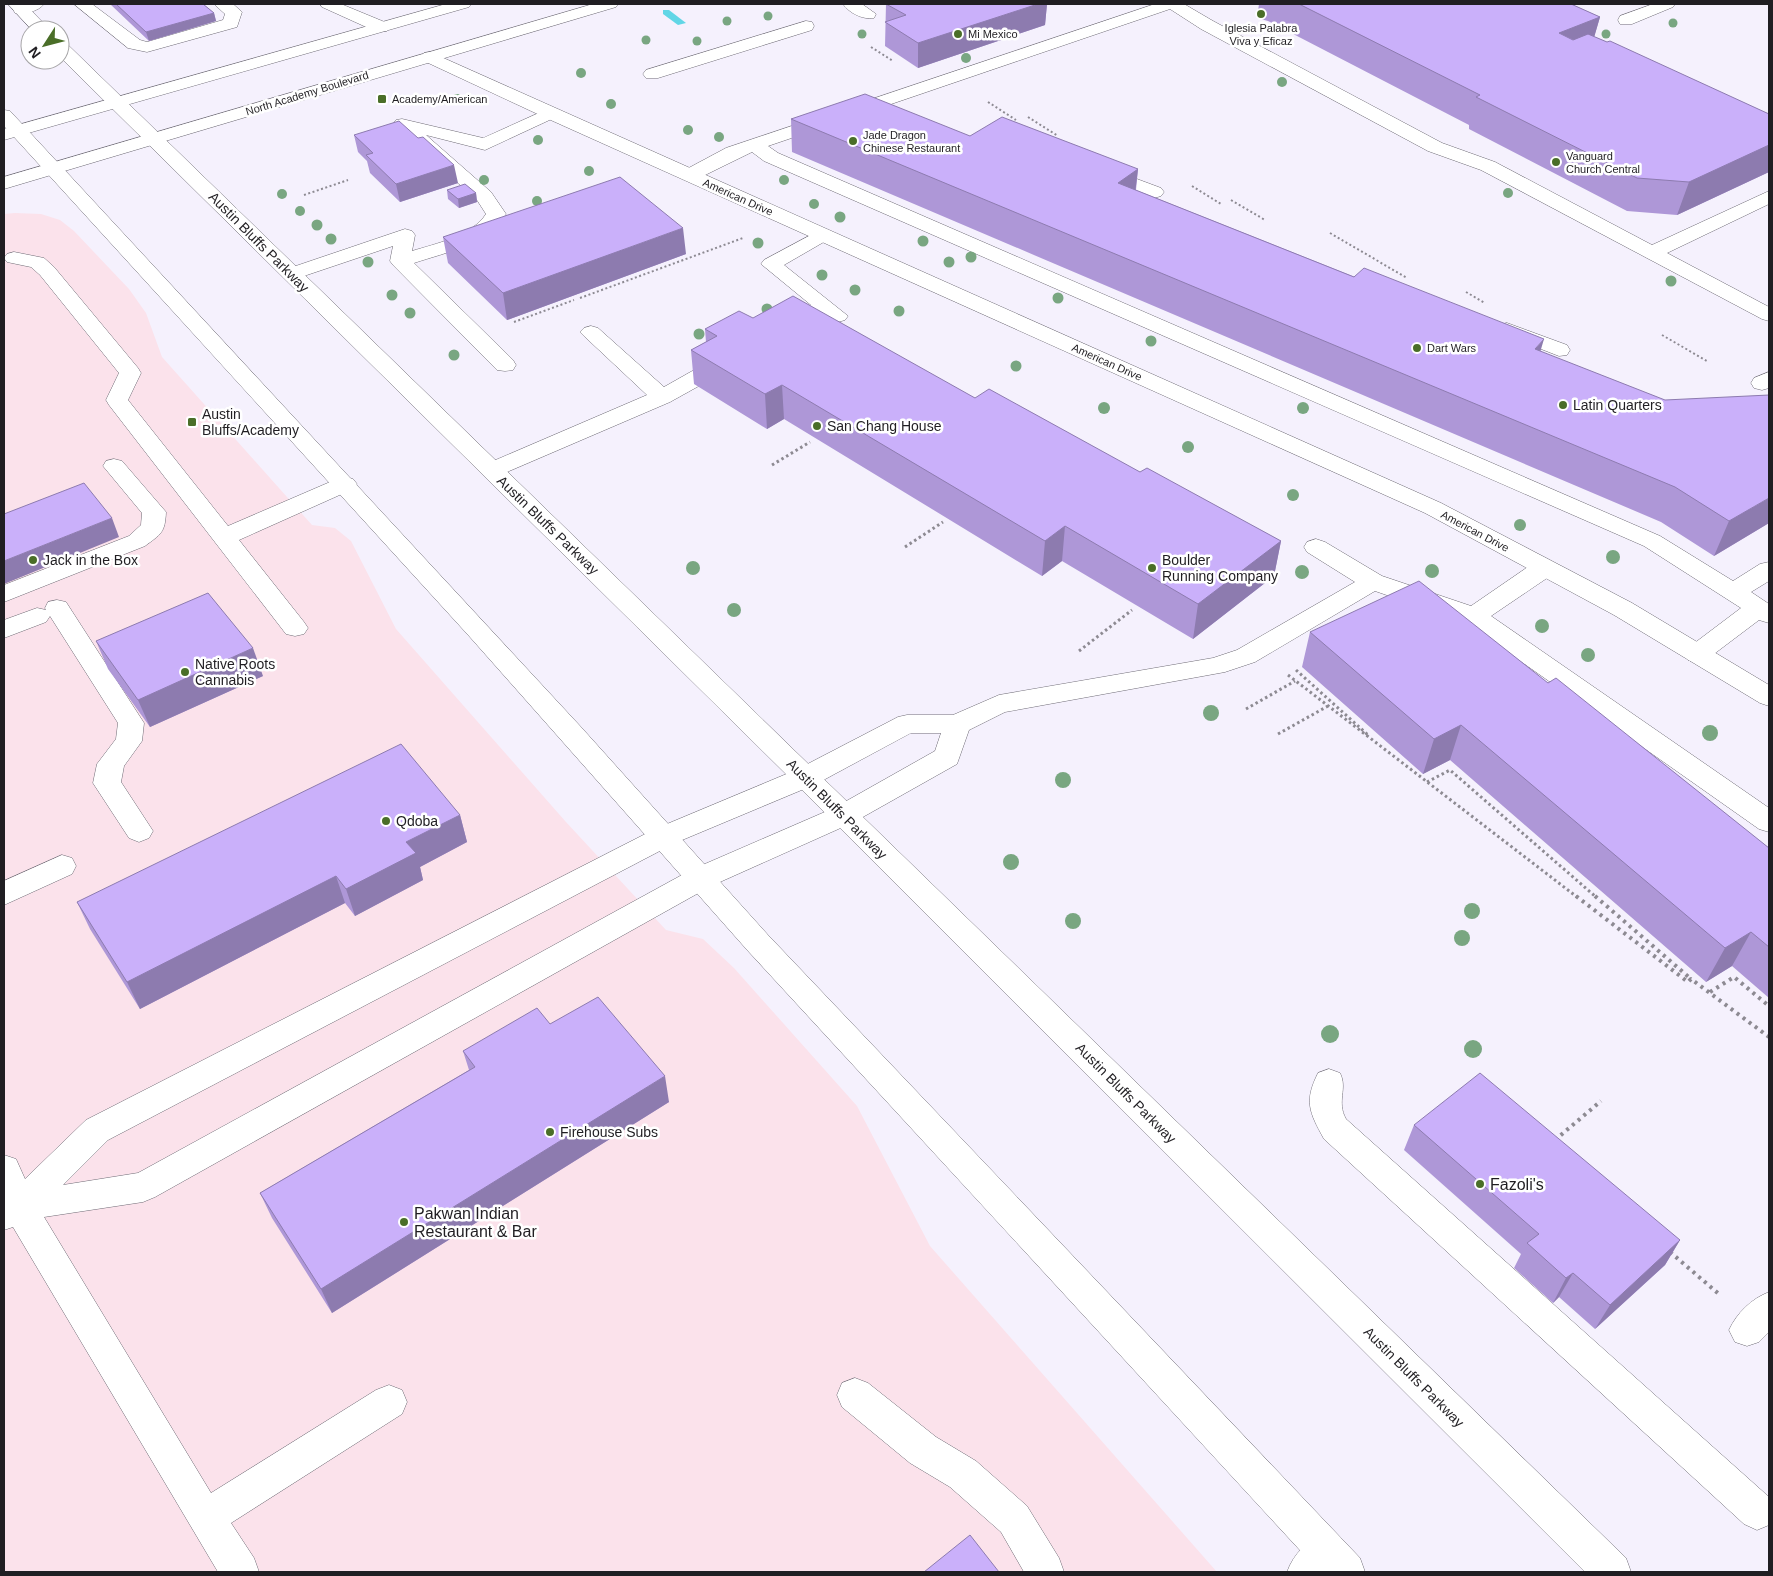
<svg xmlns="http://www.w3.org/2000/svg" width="1773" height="1576" viewBox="0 0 1773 1576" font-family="Arial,sans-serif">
<rect width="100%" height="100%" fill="#f5f1fd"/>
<path fill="#fbe2eb" d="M15,213L41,214L60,220L74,231L129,289L146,313L162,357L312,525L335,528L351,541L396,629L566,822L666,930L703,939L734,968L857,1106L930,1246L1217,1572H4V214Z"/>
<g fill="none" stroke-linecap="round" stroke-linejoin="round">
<path fill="#61d6e6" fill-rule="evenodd" d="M663,10H669L686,23L678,25L663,14Z"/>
<g stroke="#6e6b75" stroke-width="1">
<path id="lane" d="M20,4H44C39,11 24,15 15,13L13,9Z
M74,4H92L140,40L147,42L223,20L225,14L214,4H233L242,12L237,27L147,52L128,48Z
M843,4H862L876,14L874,18C863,20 849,13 843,4Z
M1155,4H1184L1213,21L1442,143L1495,162L1652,245L1769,191V204L1667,253L1769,307V321L1762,319L1481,170L1428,151L1201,29L1170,9L768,146L778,153L1660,536L1733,581L1760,564L1769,562V581L1751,592L1769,604V623L1759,620L1706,660L1697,663L1688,660L1684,654L1688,648L1741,608L1644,546L764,161L752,152L697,179H683L681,175L683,171L726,148Z
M1653,4H1675L1673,7L1632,24H1620L1618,20L1620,16Z
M806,21L812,22L814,26L812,30L658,78H646L643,74L646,70Z
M550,108L556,109L559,113L556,117L485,150L426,135L491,192L506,214C486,245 447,252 414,263L513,360L516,365L513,370L505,371L497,370L393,265L390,261L393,246L298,278L291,280L284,278L281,274L284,270L405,229L412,231L415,235L412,251C435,244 472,236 486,214L477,200L396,128L393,124L396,120L402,119L483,138Z
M1102,166L1161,188L1164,192L1161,196L1154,198L1095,176L1093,172L1095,168Z
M822,229L829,231L832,235L829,239L784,265L848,316L845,320L838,322L824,315C810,323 794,338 778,333L774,329L778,325L811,305L761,264L764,260Z
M14,252L44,258L54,267L138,368L141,373L128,400L228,526L337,479L345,477L353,479L357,484L353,489L239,540L304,622L308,628L304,634L295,636L286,634L109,405L106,400L119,373L40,275L31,267L7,262L4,258L7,254Z
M1507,323L1567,345L1570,350L1567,355L1559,356L1500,333L1496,329L1500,325Z
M591,326L598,328L664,387L717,357L725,356L733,357L736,362L733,367L670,402L500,475L492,477L484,475L480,470L484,465L647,395L584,336L580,332L584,328Z
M1769,372V388L1762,390L1754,388L1751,383L1754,378Z
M114,459L122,461L166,512C165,533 161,534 145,546L4,602V585L129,536L141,525L142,513L103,466L106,461Z
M1316,539L1325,542L1382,576L1471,606L1535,562L1544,560L1553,562L1556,568L1553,574L1491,616L1769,808V832L1759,829L1465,622L1375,591L1255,662L1225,672L1005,712L969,730L957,764L854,822L711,886L155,1197L143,1202L44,1217L211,1493L376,1390L389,1385L402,1390L407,1402L402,1414L231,1523L254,1558L259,1572H218L13,1227L4,1230V1155L16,1159L25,1179L86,1120L655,829L796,770L898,717L907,715H953L999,695L1213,658L1237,650L1355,582L1307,552L1304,547L1307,542ZM911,733H941L935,751L834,808L691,870L138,1173L63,1185L108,1140L675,843L816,784Z
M57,600L66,602L144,723L142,741L124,766L121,782L153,831L149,838L139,842L129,838L93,783L97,764L116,739L118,723L50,616L46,622L4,638V620L37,608L46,610L45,608L48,602Z
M62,855L72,858L76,866L72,874L4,905V881Z
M1329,1069L1340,1073C1348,1089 1336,1101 1346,1119L1769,1497V1525L1757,1530L1744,1524L1324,1139C1309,1112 1304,1101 1318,1073Z
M1769,1292V1332L1759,1342L1747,1346L1735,1342L1729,1330C1737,1313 1751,1299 1769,1292Z
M855,1378L868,1383L936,1437L976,1461L1027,1506L1059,1558L1064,1572H1024L1001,1532L950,1487L910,1463L842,1407L837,1395L842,1383Z
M1326,1532L1340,1537L1345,1551L1340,1565L1332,1572H1287C1294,1553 1308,1540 1326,1532Z"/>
</g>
<g stroke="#6e6b75" stroke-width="1">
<path id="street" d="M320,4H341L387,23L389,27L387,31H375L322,7Z
M430,52L1441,503L1632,603L1769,685V706L1760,703L1614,615L1425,513L544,117L424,61L421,57L424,53Z"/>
</g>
<g stroke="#6e6b75" stroke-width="1">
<path id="primary" d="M8,4H25L50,30H32Z
M60,42L66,43L1626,1558L1631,1572H1585L796,784L60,57Z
M4,110L10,111L581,727L768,935L1360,1558L1365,1572H1320L748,951L469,636L4,126Z"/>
</g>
<g stroke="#6e6b75" stroke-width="1">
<path id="highway" d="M446,4H471L469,7L4,140V129Z
M593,4H618L616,7L4,189V177Z"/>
</g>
<path stroke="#8d8a92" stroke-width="2" stroke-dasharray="2 2.5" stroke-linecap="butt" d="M871,47L893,61
M988,102L1016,120
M1028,117L1058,136
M1192,186L1221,204
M304,195L348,180
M1231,200L1265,220
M1330,233L1407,278
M1466,292L1485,303
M580,298L743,238
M514,322L574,300
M1662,335L1707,361"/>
<path stroke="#8d8a92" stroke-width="3" stroke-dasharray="2.5 3" stroke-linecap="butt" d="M772,465L810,442
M905,547L943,522
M1079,651L1132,610
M1296,670L1368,735
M1288,675L1577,897
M1246,709L1295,681
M1278,734L1328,706
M1427,782L1450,770L1596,897"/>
<path stroke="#8d8a92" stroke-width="4" stroke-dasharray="3 4.5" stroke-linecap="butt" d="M1576,896L1688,982L1691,979L1769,1037
M1595,896L1691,979
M1710,992L1734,977L1769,1006
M1555,1140L1601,1101
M1670,1252L1720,1295"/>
<use href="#lane" fill="#fff" fill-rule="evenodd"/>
<use href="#street" fill="#fff" fill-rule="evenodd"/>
<use href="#primary" fill="#fff" fill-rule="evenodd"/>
<use href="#highway" fill="#fff" fill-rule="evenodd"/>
</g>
<g fill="#79a681">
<circle cx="768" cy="16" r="4.5"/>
<circle cx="727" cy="21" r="4.5"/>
<circle cx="1673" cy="23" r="4.5"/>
<circle cx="862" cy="34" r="4.5"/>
<circle cx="1606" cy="34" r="4.5"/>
<circle cx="646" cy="40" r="4.5"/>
<circle cx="697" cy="41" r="4.5"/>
<circle cx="966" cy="58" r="5"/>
<circle cx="581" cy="73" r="5"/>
<circle cx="1282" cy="82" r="5"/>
<circle cx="457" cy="99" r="5"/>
<circle cx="611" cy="104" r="5"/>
<circle cx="688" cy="130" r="5"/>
<circle cx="719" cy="137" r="5"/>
<circle cx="538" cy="140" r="5"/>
<circle cx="589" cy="171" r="5"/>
<circle cx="484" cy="180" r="5"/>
<circle cx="784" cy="180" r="5"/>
<circle cx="1508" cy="193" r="5"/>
<circle cx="282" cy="194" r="5"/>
<circle cx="537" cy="201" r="5"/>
<circle cx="814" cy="204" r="5"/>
<circle cx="300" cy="211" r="5"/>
<circle cx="840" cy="217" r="5.5"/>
<circle cx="317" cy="225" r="5.5"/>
<circle cx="331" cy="239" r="5.5"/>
<circle cx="923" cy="241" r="5.5"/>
<circle cx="758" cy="243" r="5.5"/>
<circle cx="971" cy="257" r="5.5"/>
<circle cx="368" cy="262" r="5.5"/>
<circle cx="949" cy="262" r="5.5"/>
<circle cx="822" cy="275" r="5.5"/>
<circle cx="1671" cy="281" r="5.5"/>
<circle cx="855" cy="290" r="5.5"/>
<circle cx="392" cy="295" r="5.5"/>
<circle cx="1058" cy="298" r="5.5"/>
<circle cx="767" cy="309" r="5.5"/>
<circle cx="899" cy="311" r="5.5"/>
<circle cx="410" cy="313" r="5.5"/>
<circle cx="699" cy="334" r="5.5"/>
<circle cx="1151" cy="341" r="5.5"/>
<circle cx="454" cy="355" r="5.5"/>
<circle cx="1016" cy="366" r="5.5"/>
<circle cx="1104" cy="408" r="6"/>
<circle cx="1303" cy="408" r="6"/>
<circle cx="1188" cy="447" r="6"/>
<circle cx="1293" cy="495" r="6"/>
<circle cx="1520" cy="525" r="6"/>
<circle cx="1613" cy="557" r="7"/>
<circle cx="693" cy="568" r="7"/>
<circle cx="1432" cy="571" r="7"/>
<circle cx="1302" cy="572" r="7"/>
<circle cx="734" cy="610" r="7"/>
<circle cx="1542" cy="626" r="7"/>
<circle cx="1588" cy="655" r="7"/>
<circle cx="1211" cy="713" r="8"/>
<circle cx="1710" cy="733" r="8"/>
<circle cx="1063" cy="780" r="8"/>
<circle cx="1011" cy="862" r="8"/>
<circle cx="1472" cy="911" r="8"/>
<circle cx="1073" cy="921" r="8"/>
<circle cx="1462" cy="938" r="8"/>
<circle cx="1330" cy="1034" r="9"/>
<circle cx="1473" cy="1049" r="9"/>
</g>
<path fill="#ae97d7" d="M110,4H203L214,13L216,21L149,41Z
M886,4H1047L1045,25L918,68L885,46Z
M1259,4H1571L1600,17L1594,37L1769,114V172L1677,215L1627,211L1469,129V125L1268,21L1257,18Z
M791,119L970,136L1138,169L1136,190L1541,351L1769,523L1714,556L1661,522L792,152Z
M354,135L458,183L400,202L370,173L367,161L358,152Z
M447,190L476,193L477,202L459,208L448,199Z
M443,237L686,254L507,320L448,263Z
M753,318L975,398L1140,472L1281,541L1274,576L1193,639L1062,561L1042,576L784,419L767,429L694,384L691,350L706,342L705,329Z
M1310,632L1548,683L1769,848V998L1732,966L1706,982L1450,760L1423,774L1302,667Z
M96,641L263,676L150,727L108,669Z
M460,815L467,842L420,867L423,880L355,916L345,903L140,1009L90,929L77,902Z
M550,1024L669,1102L332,1313L272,1218L260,1193L469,1070L463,1051Z
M1414,1125L1680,1240L1665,1265L1595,1329L1559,1297L1553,1303L1514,1268L1521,1254L1404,1150Z"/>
<path fill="#8d7baf" d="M1038,4H1047L1045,25L918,68V43Z
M214,13L216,21L149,41L146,32Z
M1600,17L1591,48L1559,33Z
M1769,145V172L1677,215L1689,182Z
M454,165L458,183L400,202L396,184Z
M1138,169L1134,202L1118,183Z
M476,193L477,202L459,208L458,199Z
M683,228L686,254L507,320L503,293Z
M1544,339L1534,373L1535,349Z
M782,385L784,419L767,429L765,394Z
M1769,498V523L1714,556L1729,521Z
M112,518L119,537L4,584V561Z
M1065,526L1062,561L1042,576L1045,541Z
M1281,541L1274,576L1193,639L1198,604Z
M253,648L263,676L150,727L138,700Z
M1461,725L1450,760L1423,774L1434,739Z
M460,815L467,842L420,867L423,880L355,916L346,889L406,842Z
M336,876L345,903L140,1009L127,982Z
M1751,932L1732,966L1706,982L1725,948Z
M665,1076L669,1102L332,1313L321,1289Z
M1680,1240L1665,1265L1595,1329L1610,1305Z
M1573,1273L1559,1297L1553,1303L1566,1278Z"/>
<path fill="#cab0fa" stroke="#8d7baf" d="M116,4H203L214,13L146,32Z
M886,4H1038L918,43L885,22L906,15Z
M1299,4H1571L1600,17L1559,33L1573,40L1588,34L1607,42L1610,41L1769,114V145L1689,182L1637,178L1476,97L1480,95Z
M865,94L970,136L1002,117L1138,169L1118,183L1354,277L1364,268L1544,339L1535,349L1665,400L1769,395V498L1729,521L1675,487L791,119Z
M399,121L418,138L423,137L454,165L396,184L366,155L373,153L354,135Z
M620,177L683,228L503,293L443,237Z
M465,184L476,193L458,199L447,190Z
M793,296L975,398L989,389L1140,472L1147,468L1281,541L1198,604L1065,526L1045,541L782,385L765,394L691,350L717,336L705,329L739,311L753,318Z
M84,483L112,518L4,561V514Z
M1419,581L1548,683L1556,678L1769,848V947L1751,932L1725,948L1461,725L1434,739L1310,632Z
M208,593L253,648L138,700L96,641Z
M401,744L460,815L406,842L416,853L346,889L336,876L127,982L77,902Z
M598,997L665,1076L321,1289L260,1193L475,1067L463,1051L537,1008L550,1024Z
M1480,1073L1680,1240L1610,1305L1573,1273L1566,1278L1527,1243L1539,1234L1414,1125Z
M970,1535L999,1572H924Z"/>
<g fill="#4a6e28" stroke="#fff" stroke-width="2">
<circle cx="1261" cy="14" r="5"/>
<circle cx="958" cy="34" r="5"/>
<rect x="377" y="94" width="10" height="10" rx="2.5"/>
<circle cx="853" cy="141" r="5"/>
<circle cx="1556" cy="162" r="5"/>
<circle cx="1417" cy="348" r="5"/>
<circle cx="1563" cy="405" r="5"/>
<rect x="187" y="417" width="10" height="10" rx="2.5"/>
<circle cx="817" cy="426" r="5"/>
<circle cx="33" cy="560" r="5"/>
<circle cx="1152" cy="568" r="5"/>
<circle cx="185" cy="672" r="5"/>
<circle cx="386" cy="821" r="5"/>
<circle cx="550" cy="1132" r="5"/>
<circle cx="1480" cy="1184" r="5"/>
<circle cx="404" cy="1222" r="5"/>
</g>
<g text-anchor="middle" stroke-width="5" stroke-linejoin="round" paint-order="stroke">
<g font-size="11" fill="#201e22" stroke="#fff" text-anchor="start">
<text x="1261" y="32" text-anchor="middle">Iglesia Palabra<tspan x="1261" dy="13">Viva y Eficaz</tspan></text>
<text x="968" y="38">Mi Mexico</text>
<text x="392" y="103">Academy/American</text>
<text x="863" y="139">Jade Dragon<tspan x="863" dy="13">Chinese Restaurant</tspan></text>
<text x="1566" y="160">Vanguard<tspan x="1566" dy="13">Church Central</tspan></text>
<text x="1427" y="352">Dart Wars</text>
</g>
<g font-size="11" fill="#201e22" stroke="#fff">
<text transform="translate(307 93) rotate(-17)" y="4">North Academy Boulevard</text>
<text transform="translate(738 197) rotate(24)" y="4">American Drive</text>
<text transform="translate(1107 362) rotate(24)" y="4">American Drive</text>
<text transform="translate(1475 531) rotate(28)" y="4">American Drive</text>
</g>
<g font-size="14" fill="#201e22" stroke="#fff">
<text transform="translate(259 242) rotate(45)" y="5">Austin Bluffs Parkway</text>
<text transform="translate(548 525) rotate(44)" y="5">Austin Bluffs Parkway</text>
<text transform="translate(837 809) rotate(45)" y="5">Austin Bluffs Parkway</text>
<text transform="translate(1126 1093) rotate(45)" y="5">Austin Bluffs Parkway</text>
<text transform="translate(1414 1377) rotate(45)" y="5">Austin Bluffs Parkway</text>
</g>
<g font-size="14" fill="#201e22" stroke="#fff" text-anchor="start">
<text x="1573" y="410">Latin Quarters</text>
<text x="202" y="419">Austin<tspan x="202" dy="16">Bluffs/Academy</tspan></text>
<text x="827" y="431">San Chang House</text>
<text x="43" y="565">Jack in the Box</text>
<text x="1162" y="565">Boulder<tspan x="1162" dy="16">Running Company</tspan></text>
<text x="195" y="669">Native Roots<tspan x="195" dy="16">Cannabis</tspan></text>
<text x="396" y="826">Qdoba</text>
<text x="560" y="1137">Firehouse Subs</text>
</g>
<g font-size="16" fill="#201e22" stroke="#fff" text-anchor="start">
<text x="1490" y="1190">Fazoli's</text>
<text x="414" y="1219">Pakwan Indian<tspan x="414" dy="18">Restaurant &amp; Bar</tspan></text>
</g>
</g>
<rect width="1773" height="1576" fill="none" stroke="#201e22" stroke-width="10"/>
<g transform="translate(45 45) rotate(234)"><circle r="24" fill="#ffffff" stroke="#a6a5a7"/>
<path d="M0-4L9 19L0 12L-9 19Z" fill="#4a6e28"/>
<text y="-8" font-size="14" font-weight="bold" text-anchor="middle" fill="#201e22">N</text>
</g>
</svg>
